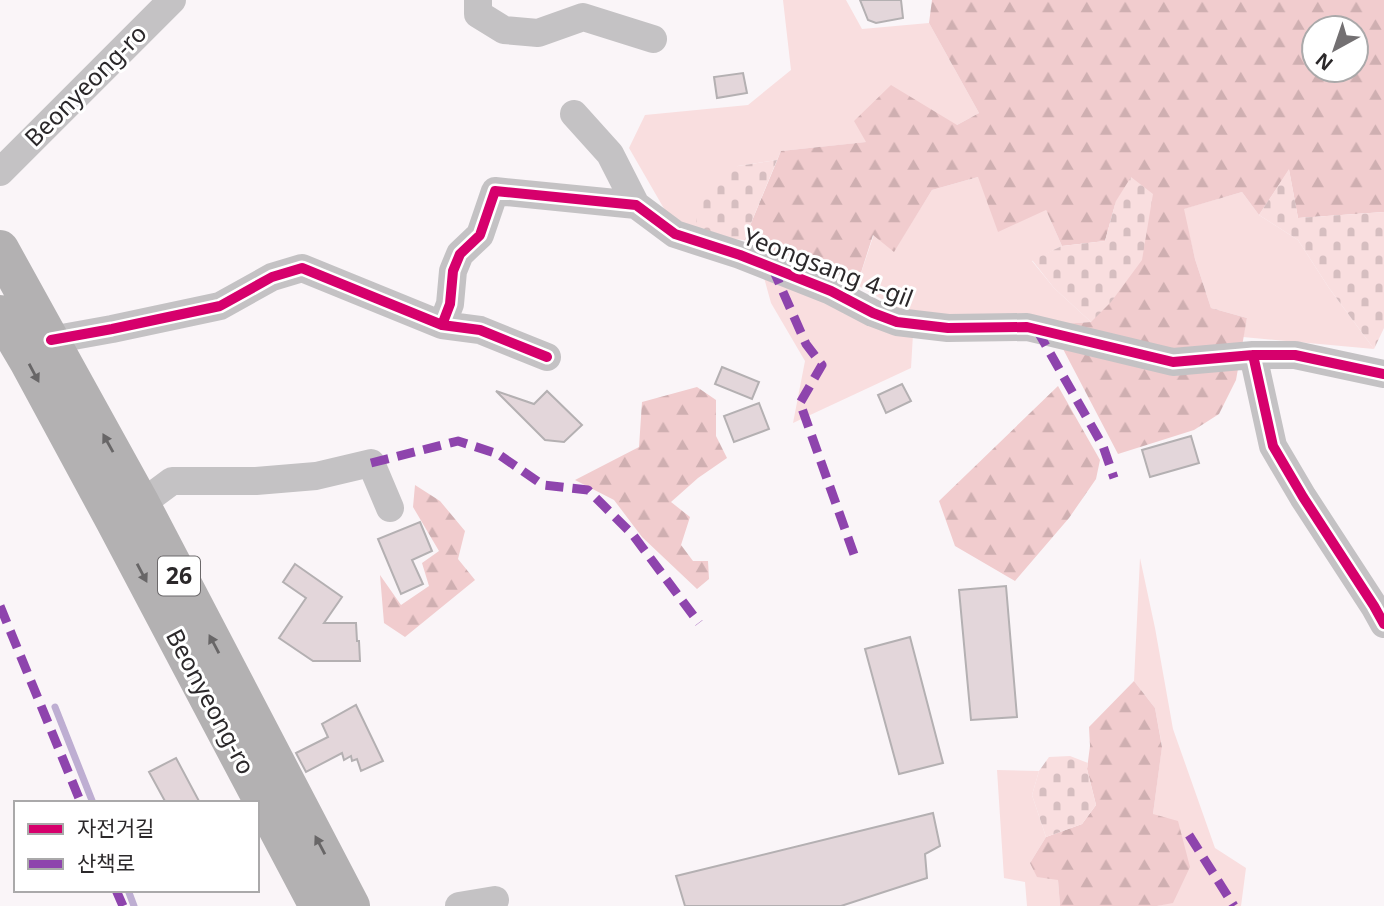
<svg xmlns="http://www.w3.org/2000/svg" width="1384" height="906" viewBox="0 0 1384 906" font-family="'Noto Sans','Noto Sans KR',sans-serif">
<defs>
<pattern id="forest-firs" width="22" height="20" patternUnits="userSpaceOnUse" patternTransform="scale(1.75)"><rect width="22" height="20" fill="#f1ccce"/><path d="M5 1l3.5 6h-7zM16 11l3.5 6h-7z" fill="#cfafb1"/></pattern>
<pattern id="cemetery-stones" width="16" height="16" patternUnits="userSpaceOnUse" patternTransform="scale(1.75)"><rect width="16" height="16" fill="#f9dedf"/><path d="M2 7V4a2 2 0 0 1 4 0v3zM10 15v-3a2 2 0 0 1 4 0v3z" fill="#d6bec0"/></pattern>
</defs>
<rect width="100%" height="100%" fill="#faf5f8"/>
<path fill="#f9dedf" d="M783,0H846L862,29L929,23L979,113L957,125L867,142L781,151L777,160L738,166L695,227L670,219L629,148L645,115L748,105L791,70Z
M978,177L1046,210L1062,246L1032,261L1054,288L1091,322L1061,324L906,313L857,285L874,234L894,251L932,190Z
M1242,192L1259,215L1298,240L1329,288L1374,349L1243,337L1247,318L1211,308L1195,259L1183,209Z
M763,274L913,334L911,368L793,423L805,361L771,303Z
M1140,558L1155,628L1173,729L1215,848L1246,868L1241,906H1157L1173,902L1153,814L1162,746L1155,708L1134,681Z
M997,770L1039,771L1032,795L1046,837L1030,863L1058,880L1060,906H1027L1025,882L1004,878Z"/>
<path fill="url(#forest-firs)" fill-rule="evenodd" d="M932,0H1384V212L1298,218L1289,170L1259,215L1242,192L1184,209L1195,259L1211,308L1247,318L1236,380L1219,414L1194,430L1118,454L1062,347L1061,324L1091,322L1116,201L1105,241L1062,246L1046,210L998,232L978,177L932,190L894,252L873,235L857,285L807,259L777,254L744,240L781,151L866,142L854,121L891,85L957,125L979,113L929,23ZM1314,28H1356V70H1314Z
M1058,386L1100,460L1096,479L1069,518L1015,581L955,546L939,501Z
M697,387L716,400V436L727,458L698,478L671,502L690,517L681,545L693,561H708L709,579L697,589L642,537L614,500L575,480L639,447L642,402Z
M415,485L440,501L465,531L458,559L475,580L405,637L384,623L380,575L401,605L429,586L422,563L439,551L413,507Z
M1134,681L1155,708L1162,747L1153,814L1178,821L1190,867L1173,903L1157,906H1060L1058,880L1037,877L1030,863L1046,837L1082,824L1096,805L1087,769L1090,746L1089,727Z"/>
<path fill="url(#cemetery-stones)" d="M777,160L744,240L723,238L695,227L704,185L738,166Z
M1289,169L1298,218L1384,212V328L1374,349L1329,288L1298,240L1259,215Z
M1131,177L1153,194L1142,260L1111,302L1091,322L1054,288L1032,260L1062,246L1105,241L1116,201Z
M1070,756L1088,763L1087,769L1096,805L1082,824L1046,837L1032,795L1039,771L1049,757Z"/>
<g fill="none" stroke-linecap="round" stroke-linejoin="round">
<path stroke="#beaed2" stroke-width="7" d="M55,707L93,803
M128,890L134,906"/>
</g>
<path fill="#e3d6da" stroke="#b4b0b2" stroke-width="2" d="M860,0H901L903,18L876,23L868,20Z
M743,73L747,93L717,98L714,77Z
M722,367L759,382L752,399L715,384Z
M902,384L911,401L886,413L878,395Z
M496,391L534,404L547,391L582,425L564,442L545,440Z
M759,403L769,429L734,442L724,416Z
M1191,436L1199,463L1150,477L1142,450Z
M420,522L432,551L412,560L423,584L401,594L378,539Z
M295,564L342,597L324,623H356L357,641H359L360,661H313L279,638L306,598L283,582Z
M1006,586L1017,717L971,720L959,590Z
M910,637L943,763L899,774L865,649Z
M356,705L383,761L361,771L357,759L352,761L351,756L344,760L342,753L306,772L296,753L328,737L322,724Z
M176,758L200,803H166L149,772Z
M933,813L940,846L925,854L927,878L841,906H685L676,876Z"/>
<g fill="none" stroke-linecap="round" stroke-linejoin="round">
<path stroke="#c4c2c4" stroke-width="28" d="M478,0V14L504,30L538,33L583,17L653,39
M574,114L610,154L636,205
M0,172L172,0
M442,325L450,304L453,271L460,254L480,235L495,191L636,205L675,234L740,255L831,291L873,313L897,322L948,328L1027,327L1173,362L1253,355H1295L1384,374
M51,340L112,329L220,306L272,277L302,268L442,325L480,330L547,357
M1253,355L1273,446L1303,497L1374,606L1384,624
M141,504L172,481H256L316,476L371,463L390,508
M459,906L495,900"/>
<path stroke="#b3b1b2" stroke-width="38" d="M0,249L141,504L351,906
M0,314L28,361L114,520L318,906"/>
<path stroke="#8e44ad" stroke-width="9" stroke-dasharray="18 9" stroke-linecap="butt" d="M772,267L806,344L822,365L800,403L856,560
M1037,330L1103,446L1114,478
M371,463L458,441L498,454L543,485L588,490L633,535L699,623
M0,606L81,803
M1189,835L1234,906
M116,890L123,906"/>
<g stroke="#fff" stroke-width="15">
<path id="cycleway" d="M442,325L450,304L453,271L460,254L480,235L495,191L636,205L675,234L740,255L831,291L873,313L897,322L948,328L1027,327L1173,362L1253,355H1295L1384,374
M51,340L112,329L220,306L272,277L302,268L442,325L480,330L547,357
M1253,355L1273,446L1303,497L1374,606L1384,624"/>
</g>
<use href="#cycleway" stroke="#d6006c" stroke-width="10"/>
</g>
<defs><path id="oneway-solid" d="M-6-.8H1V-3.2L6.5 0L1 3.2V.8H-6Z" transform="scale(1.75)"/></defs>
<g fill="#686667">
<use href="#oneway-solid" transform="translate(34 373) rotate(62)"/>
<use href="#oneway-solid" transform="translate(108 443) rotate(-119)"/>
<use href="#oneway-solid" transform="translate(142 573) rotate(62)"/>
<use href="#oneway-solid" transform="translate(214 644) rotate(-118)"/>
<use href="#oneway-solid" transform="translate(320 845) rotate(-118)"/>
</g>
<g text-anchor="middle" stroke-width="6" stroke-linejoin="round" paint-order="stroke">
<rect fill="#fff" stroke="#6b686a" stroke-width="2" x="158" y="556.5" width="42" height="39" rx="5"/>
<g font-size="23" font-weight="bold" fill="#2b282a">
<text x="179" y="584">26</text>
</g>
<g font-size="24" fill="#2b282a" stroke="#fff">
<text transform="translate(86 86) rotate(-45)" y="8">Beonyeong-ro</text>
<text transform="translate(828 268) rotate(21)" y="8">Yeongsang 4-gil</text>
<text transform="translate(210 702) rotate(62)" y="8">Beonyeong-ro</text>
</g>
</g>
<rect x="14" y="801" width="245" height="91" fill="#ffffff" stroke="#aaa9aa" stroke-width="2"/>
<rect x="28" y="824" width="35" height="10" fill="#d6006c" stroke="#aaa9aa" stroke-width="2"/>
<text x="77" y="836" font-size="21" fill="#2b282a">자전거길</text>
<rect x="28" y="859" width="35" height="10" fill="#8e44ad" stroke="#aaa9aa" stroke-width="2"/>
<text x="77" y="871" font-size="21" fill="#2b282a">산책로</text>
<g transform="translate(1335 49) rotate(220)"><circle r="33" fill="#ffffff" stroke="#aaa9aa" stroke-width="2"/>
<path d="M0-5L12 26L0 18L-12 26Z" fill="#737072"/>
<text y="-10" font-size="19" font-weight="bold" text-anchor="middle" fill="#2b282a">N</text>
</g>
</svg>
